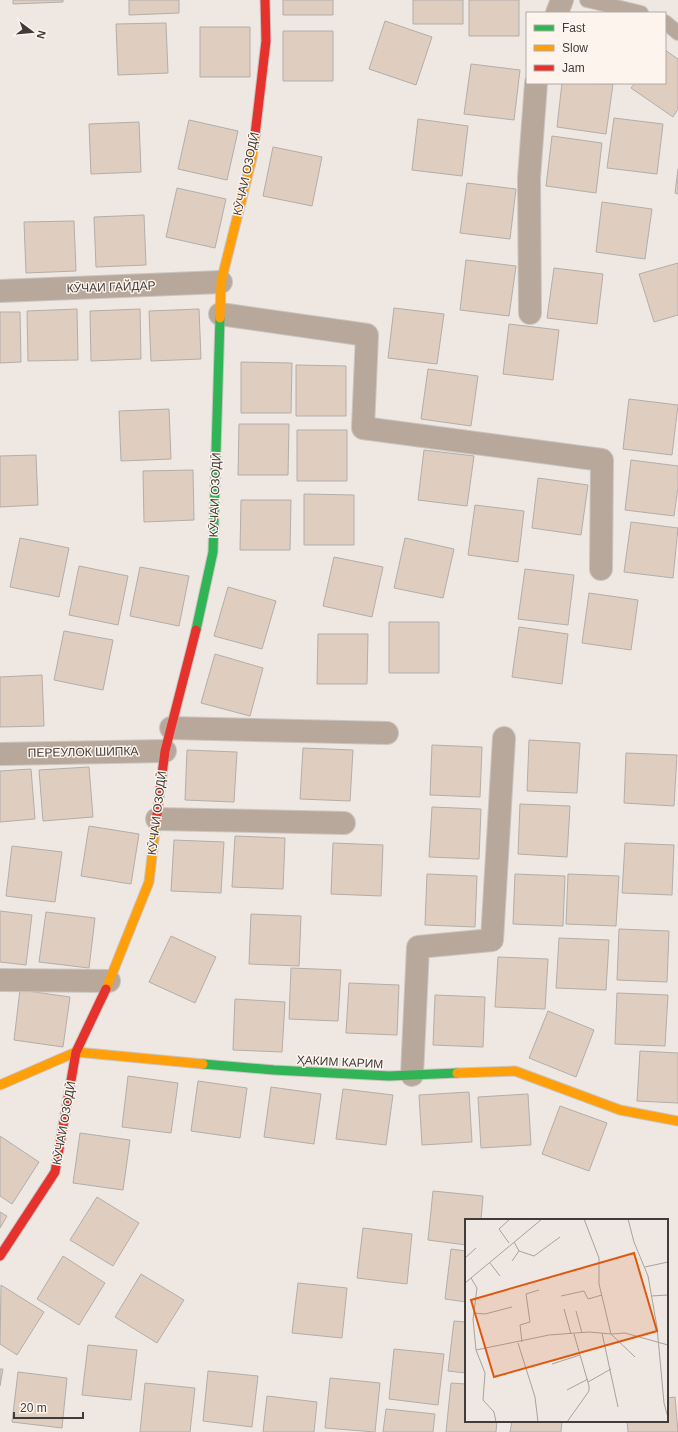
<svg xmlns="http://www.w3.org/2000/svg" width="678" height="1432" viewBox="0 0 678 1432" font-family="Arial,sans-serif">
<rect width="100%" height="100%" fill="#eee7e2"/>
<path fill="#dfcdc0" stroke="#b3aeaa" d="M13,0H63V2L13,4Z
M129,0H179V13L129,15Z
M283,0H333V15H283Z
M413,0H463V24H413Z
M469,0H519V36H469Z
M385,21L432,37L416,85L369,69Z
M166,23L168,73L118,75L116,24Z
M200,27H250V77H200Z
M283,31H333V81H283Z
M665,50L678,59V109L673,117L631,88L635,83H665Z
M471,64L520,70L514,120L464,114Z
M562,83L613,84L606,134L557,127Z
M614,118L663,124L657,174L607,168Z
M418,119L468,126L462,176L412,170Z
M189,120L238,131L227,180L178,169Z
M139,122L141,172L91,174L89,124Z
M552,136L602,143L596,193L546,186Z
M273,147L322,157L312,206L263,196Z
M678,169V194L675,193Z
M467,183L516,189L510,239L460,233Z
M177,188L226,199L215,248L166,237Z
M602,202L652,209L645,259L596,252Z
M144,215L146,265L96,267L94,217Z
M74,221L76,271L26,273L24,222Z
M466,260L516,266L509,316L460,310Z
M678,263V315L654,322L639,274Z
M554,268L603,274L597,324L547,318Z
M394,308L444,314L437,364L388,358Z
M77,309L78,360L28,361L27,311Z
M140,309L141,359L91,361L90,311Z
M199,309L201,359L151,361L149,311Z
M0,312H20L21,362L0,363Z
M509,324L559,330L553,380L503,374Z
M241,362L292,363L291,413H241Z
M296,365L346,366V416H296Z
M428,369L478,376L471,426L421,419Z
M629,399L678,405L672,455L623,449Z
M169,409L171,459L121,461L119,411Z
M239,424H289L288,475H238Z
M297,430H347V481H297Z
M424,450L474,456L467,506L418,500Z
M36,455L38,505L0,507V456Z
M631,460L678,466V487L674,516L625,510Z
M193,470L194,520L144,522L143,471Z
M538,478L588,485L581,535L532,528Z
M304,494L354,495V545H304Z
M241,500H291L290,550H240Z
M475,505L524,511L518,562L468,555Z
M631,522L678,528L673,578L624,572Z
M20,538L69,548L59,597L10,587Z
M405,538L454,549L443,598L394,588Z
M334,557L383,567L372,617L323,606Z
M79,566L128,576L118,625L69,615Z
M140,567L189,576L179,626L130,616Z
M525,569L574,575L568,625L518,619Z
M228,587L276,601L262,649L214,636Z
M589,593L638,600L631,650L582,643Z
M389,622H439V673H389Z
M519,627L568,634L562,684L512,677Z
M64,631L113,640L103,690L54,680Z
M318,634H368L367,684H317Z
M215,654L263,668L250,716L201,703Z
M42,675L44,726L0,727V677Z
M529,740L580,743L577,793L527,791Z
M432,745L482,747L480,797L430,795Z
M303,748L353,750L350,801L300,799Z
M187,750L237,752L234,802L185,800Z
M626,753L677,755L674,806L624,803Z
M89,767L93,817L43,821L39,770Z
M31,769L35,819L0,822V771Z
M520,804L570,806L567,857L518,854Z
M432,807L481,809L479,859L429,857Z
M89,826L139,834L131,884L81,876Z
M235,836L285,838L283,889L232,887Z
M174,840L224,842L221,893L171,891Z
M333,843L383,845L381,896L331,894Z
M625,843L674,845L672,895L622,893Z
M12,846L62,852L55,902L6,896Z
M427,874L477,876L475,927L425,925Z
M515,874L565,876L563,926L513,924Z
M568,874L619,876L616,926L566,924Z
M0,911L32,915L26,965L0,962Z
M46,912L95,918L89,968L39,962Z
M251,914L301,916L299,966L249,964Z
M619,929L669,931L667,982L617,980Z
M171,936L216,957L195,1003L149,982Z
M559,938L609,940L606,990L556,988Z
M498,957L548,959L545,1009L495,1007Z
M291,968L341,970L338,1021L289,1019Z
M349,983L399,985L397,1035L346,1033Z
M20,990L70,997L63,1047L14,1040Z
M617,993L668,995L665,1046L615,1044Z
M435,995L485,997L483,1047L433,1045Z
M235,999L285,1002L282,1052L233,1050Z
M548,1011L594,1030L576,1077L529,1058Z
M640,1051L678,1053V1103L637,1101Z
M128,1076L178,1083L171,1133L122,1127Z
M198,1081L247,1088L240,1138L191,1131Z
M271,1087L321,1094L314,1144L264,1137Z
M343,1089L393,1095L386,1145L336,1139Z
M469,1092L472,1142L422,1145L419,1095Z
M528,1094L531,1145L481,1148L478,1097Z
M560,1106L607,1123L589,1171L542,1154Z
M80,1133L130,1140L123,1190L73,1183Z
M0,1136L39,1162L12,1204L0,1196Z
M433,1191L483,1196L481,1220H466V1245L428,1240Z
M97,1197L139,1223L113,1266L70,1240Z
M0,1212L7,1216L0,1228Z
M363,1228L412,1234L407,1284L357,1278Z
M451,1249L466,1251V1302L445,1299Z
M63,1256L105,1283L79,1325L37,1299Z
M141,1274L184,1300L157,1343L115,1317Z
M298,1283L347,1288L342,1338L292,1333Z
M1,1285L44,1312L17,1355L0,1344Z
M454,1321L466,1322V1373L448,1371Z
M88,1345L137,1350L131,1400L82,1395Z
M394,1349L444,1354L438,1405L389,1399Z
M0,1369H3L0,1386Z
M208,1371L258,1376L252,1427L203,1421Z
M18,1372L67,1378L62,1428L12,1422Z
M330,1378L380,1383L375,1432L325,1428Z
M145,1383L195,1388L190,1432H140Z
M451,1383L466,1384V1421H497L496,1432H446Z
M267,1396L317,1402L314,1432H263Z
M675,1397L678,1432H628L627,1421H667V1398Z
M386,1409L435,1414L433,1432H383Z
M512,1421H562L561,1432H510Z"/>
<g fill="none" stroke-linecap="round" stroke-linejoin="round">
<g stroke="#cac5c1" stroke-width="16">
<path id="lane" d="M587,0L641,13
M665,22L678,33"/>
</g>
<g stroke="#cac5c1" stroke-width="24">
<path id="street" d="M557,13L562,0
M0,291L221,282
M530,313L529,178L536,83
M220,314L367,335L363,428L602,460L601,569
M171,728L387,733
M0,754L165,751
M157,819L344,823
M0,980L109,981
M412,1075L418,947L492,940L504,738"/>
</g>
<g stroke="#cac5c1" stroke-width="11">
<path id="fast" d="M196,630L213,552L220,318
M203,1064L274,1070L389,1076L457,1073"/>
</g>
<g stroke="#cac5c1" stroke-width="11">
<path id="slow" d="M220,318L221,282L252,158L255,135
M106,989L149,882L156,822
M457,1073L515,1071L620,1110L678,1121
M0,1085L76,1052L203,1064"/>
</g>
<g stroke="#cac5c1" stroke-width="11">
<path id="jam" d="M255,135L266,41L265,0
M156,822L165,751L196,630
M0,1256L55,1172L76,1052L106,989"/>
</g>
<use href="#lane" stroke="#b8a79b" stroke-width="14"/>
<use href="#street" stroke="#b8a79b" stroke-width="22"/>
<use href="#fast" stroke="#30b455" stroke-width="9"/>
<use href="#slow" stroke="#ff9f0a" stroke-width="9"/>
<use href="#jam" stroke="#e5322d" stroke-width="9"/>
</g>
<g text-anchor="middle" stroke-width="3" stroke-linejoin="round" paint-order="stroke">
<g font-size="12" fill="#403c39" stroke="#fdf4ed">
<text transform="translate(246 174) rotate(-78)" y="4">КӮЧАИ ОЗОДӢ</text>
<text transform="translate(111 287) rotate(-2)" y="4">КӮЧАИ ГАЙДАР</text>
<text transform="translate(215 495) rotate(-88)" y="4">КӮЧАИ ОЗОДӢ</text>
<text transform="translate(83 752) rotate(-1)" y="4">ПЕРЕУЛОК ШИПКА</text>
<text transform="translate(157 813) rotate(-83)" y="4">КӮЧАИ ОЗОДӢ</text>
<text transform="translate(340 1062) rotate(3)" y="4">ҲАКИМ КАРИМ</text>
<text transform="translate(64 1123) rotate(-80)" y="4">КӮЧАИ ОЗОДӢ</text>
</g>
</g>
<g transform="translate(465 1219)">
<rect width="203" height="203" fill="#eee7e2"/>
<path fill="none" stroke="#a8a39e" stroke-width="1" d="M119,0L134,39V65L146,115L170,138M163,0L169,23L183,57L192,108L199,184L203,199M44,24L34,10L45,0M54,32L69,37L95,18M0,39L11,29M47,42L54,32L49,23M25,44L35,57M180,48L203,43M6,59L12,69L8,100L11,131L20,154L18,181L29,193L31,203M0,64L77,0M96,77L119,72L123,80L137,76M186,77L203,76M99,90L106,115M111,92L117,114M9,94L20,95L47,88M137,114L153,188M57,123L55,106L65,103L61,75L74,71M53,124L70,178L73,203M11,131L84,116L124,113L146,115L160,114L203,126M87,145L115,136M123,163L146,150M102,171L123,160M102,203L124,172V167L109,115"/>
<path fill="#e0580e" fill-opacity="0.15" stroke="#e0580e" stroke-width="2" d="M169,34L192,112L29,158L6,81Z"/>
<rect width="203" height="203" fill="none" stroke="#403c39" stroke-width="2"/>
</g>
<rect x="526" y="12" width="140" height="72" fill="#fdf4ed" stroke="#b1aaa5"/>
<rect x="534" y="25" width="20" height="6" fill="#30b455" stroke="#b1aaa5"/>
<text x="562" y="32" font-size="12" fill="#403c39">Fast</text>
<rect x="534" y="45" width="20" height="6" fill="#ff9f0a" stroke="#b1aaa5"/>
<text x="562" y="52" font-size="12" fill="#403c39">Slow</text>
<rect x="534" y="65" width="20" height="6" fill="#e5322d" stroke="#b1aaa5"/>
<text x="562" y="72" font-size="12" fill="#403c39">Jam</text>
<g transform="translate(32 32) rotate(106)" stroke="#fdf4ed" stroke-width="3" paint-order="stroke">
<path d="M0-3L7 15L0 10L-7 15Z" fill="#403c39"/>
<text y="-6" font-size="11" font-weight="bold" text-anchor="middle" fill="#403c39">N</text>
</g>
<path d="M14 1412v6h69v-6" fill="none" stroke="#403c39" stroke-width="2"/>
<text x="20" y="1412" font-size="12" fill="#403c39" stroke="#fdf4ed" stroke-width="3" paint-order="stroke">20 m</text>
</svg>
